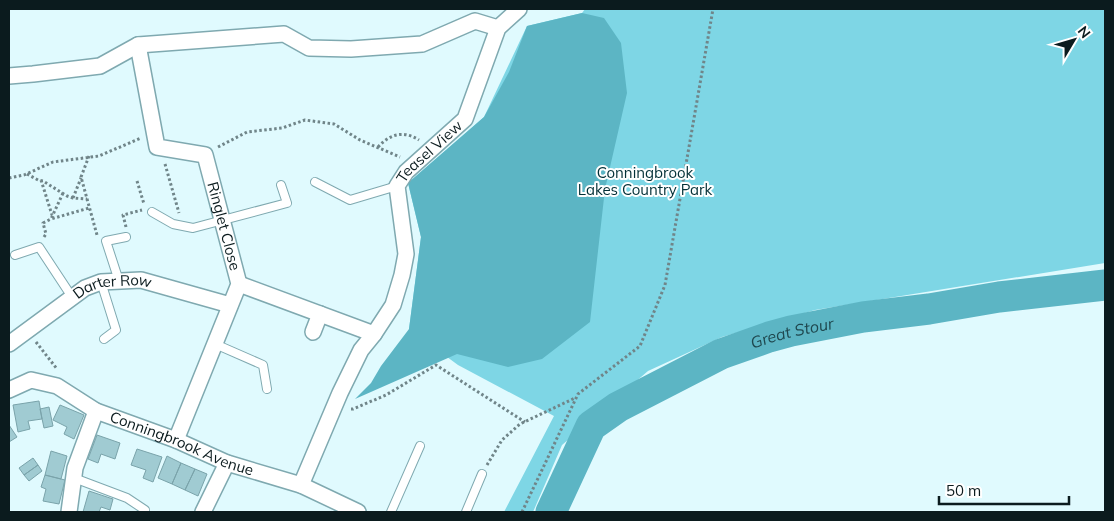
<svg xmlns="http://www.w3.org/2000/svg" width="1114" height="521" viewBox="0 0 1114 521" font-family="Mulish,sans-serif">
<rect width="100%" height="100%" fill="#e0fafe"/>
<path fill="#7ed6e5" d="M585,9H1105V263L815,310L722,337L648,371L562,445L533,512H504L554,416L458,365L409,329L421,237L408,183L484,117L527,26L582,13Z"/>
<path fill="#5cb5c4" d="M582,13L604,18L621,43L627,93L605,189L590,322L542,359L508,367L457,354L355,399L371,383L381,366L409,329L421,237L408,183L484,117L509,72L527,26Z"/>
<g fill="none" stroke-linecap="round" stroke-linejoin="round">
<path stroke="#5cb5c4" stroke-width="31" id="s1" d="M551,512L591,426L618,407L721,354L769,337L791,331L863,317L929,309L999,297L1105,285"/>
</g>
<path fill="#a0cbd2" stroke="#7aa3aa" d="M39,401L42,419L28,421L30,429L18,432L13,405Z
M60,405L84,415L74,439L64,434L67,427L53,420Z
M49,407L53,426L44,428L40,409Z
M9,425L17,437L9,442Z
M97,435L120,443L115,459L101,454L98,463L88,459Z
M137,449L162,457L153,482L143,478L146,470L131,465Z
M51,451L67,456L61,479L45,475Z
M167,456L181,463L172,484L158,478Z
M33,458L38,465L24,475L19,468Z
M181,463L195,469L185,490L172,484Z
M38,465L42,471L29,481L24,475Z
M195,469L207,474L198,496L185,490Z
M45,475L65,480L59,504L43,501L46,489L41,487Z
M89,491L113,499L110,510L101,507L99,512H83Z"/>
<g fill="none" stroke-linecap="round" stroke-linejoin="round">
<g stroke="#7fa9b0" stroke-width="10">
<path id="lane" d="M315,182L350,200L397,186
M152,212L173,224L193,228L287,203L281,185
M15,255L39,247L72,297
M119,281L106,241L126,237
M101,282L116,330L104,339
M215,344L263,365L267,389
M74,478L127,498L145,510
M391,512L420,446
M466,512L482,474"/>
</g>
<g stroke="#7fa9b0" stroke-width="18">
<g id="street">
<path id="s2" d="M138,45L157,147L205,155L239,284L176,440"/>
<path d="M9,76L33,74L100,66L138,45L284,34L309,48L351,49L422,44L475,21L498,28"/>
<path d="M239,284L374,334"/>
<path d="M313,332L320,314"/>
<path id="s3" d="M9,344L85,288L101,282L141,280L230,305"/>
<path id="s4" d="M9,390L31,380L57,386L96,411L176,440L227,463L301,485L358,512"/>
<path id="s5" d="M301,485L340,393L361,350L374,334L393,305L402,275L406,254L397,186L406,172L465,119L498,28L519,9"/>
<path d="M69,512L75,468L96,411"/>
<path d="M203,512L227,463"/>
</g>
</g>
<path stroke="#708589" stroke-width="3" stroke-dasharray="2.5 2.5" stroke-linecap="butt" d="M218,147L247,132L282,128L305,120L334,124L360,140L400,157
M378,147C390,134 403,130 419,140
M89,156L81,177L97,235
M165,164L179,213
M27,174L38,180L43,181L67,196L73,198L87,199
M9,178L24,175L53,162L99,156L141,138
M41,180L52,215
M137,181L144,204
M63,193L51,219L89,208
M73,198L81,178
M126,227L123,215L142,210
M44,237L46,234L43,223L51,219
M36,342L57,369
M351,409H353L386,395L436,365L525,422
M487,465L502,440L520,424L575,398
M522,512L578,394L640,346L665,285L713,9"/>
<use href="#lane" stroke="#fff" stroke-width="8"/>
<use href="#street" stroke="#fff" stroke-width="15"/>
</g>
<g text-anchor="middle" stroke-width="4" stroke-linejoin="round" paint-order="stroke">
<g font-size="15" fill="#0b1b1e" stroke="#fff">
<text dy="5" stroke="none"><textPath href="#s5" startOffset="372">Teasel View</textPath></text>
<text dy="5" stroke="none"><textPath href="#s2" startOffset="226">Ringlet Close</textPath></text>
<text dy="5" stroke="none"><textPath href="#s3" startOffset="122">Darter Row</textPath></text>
<text dy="5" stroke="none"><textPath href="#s4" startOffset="189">Conningbrook Avenue</textPath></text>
</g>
<g font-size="15" fill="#033037" stroke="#fff">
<text x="645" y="178">Conningbrook<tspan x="645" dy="17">Lakes Country Park</tspan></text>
</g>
<g font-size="16" font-style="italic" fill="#1f484f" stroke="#fff">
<text dy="6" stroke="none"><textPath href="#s1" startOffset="318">Great Stour</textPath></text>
</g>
</g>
<rect width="1114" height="521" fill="none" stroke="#0b1b1e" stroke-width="20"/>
<g transform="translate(1074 40) rotate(52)" stroke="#ffffff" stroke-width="4" paint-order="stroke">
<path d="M0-4L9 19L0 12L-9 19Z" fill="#0b1b1e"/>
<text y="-8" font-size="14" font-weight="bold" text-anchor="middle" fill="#0b1b1e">N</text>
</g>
<path d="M939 496v8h130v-8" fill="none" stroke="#0b1b1e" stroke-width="2.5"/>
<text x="946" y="496" font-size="15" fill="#0b1b1e" stroke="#ffffff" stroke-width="4" paint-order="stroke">50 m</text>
</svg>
